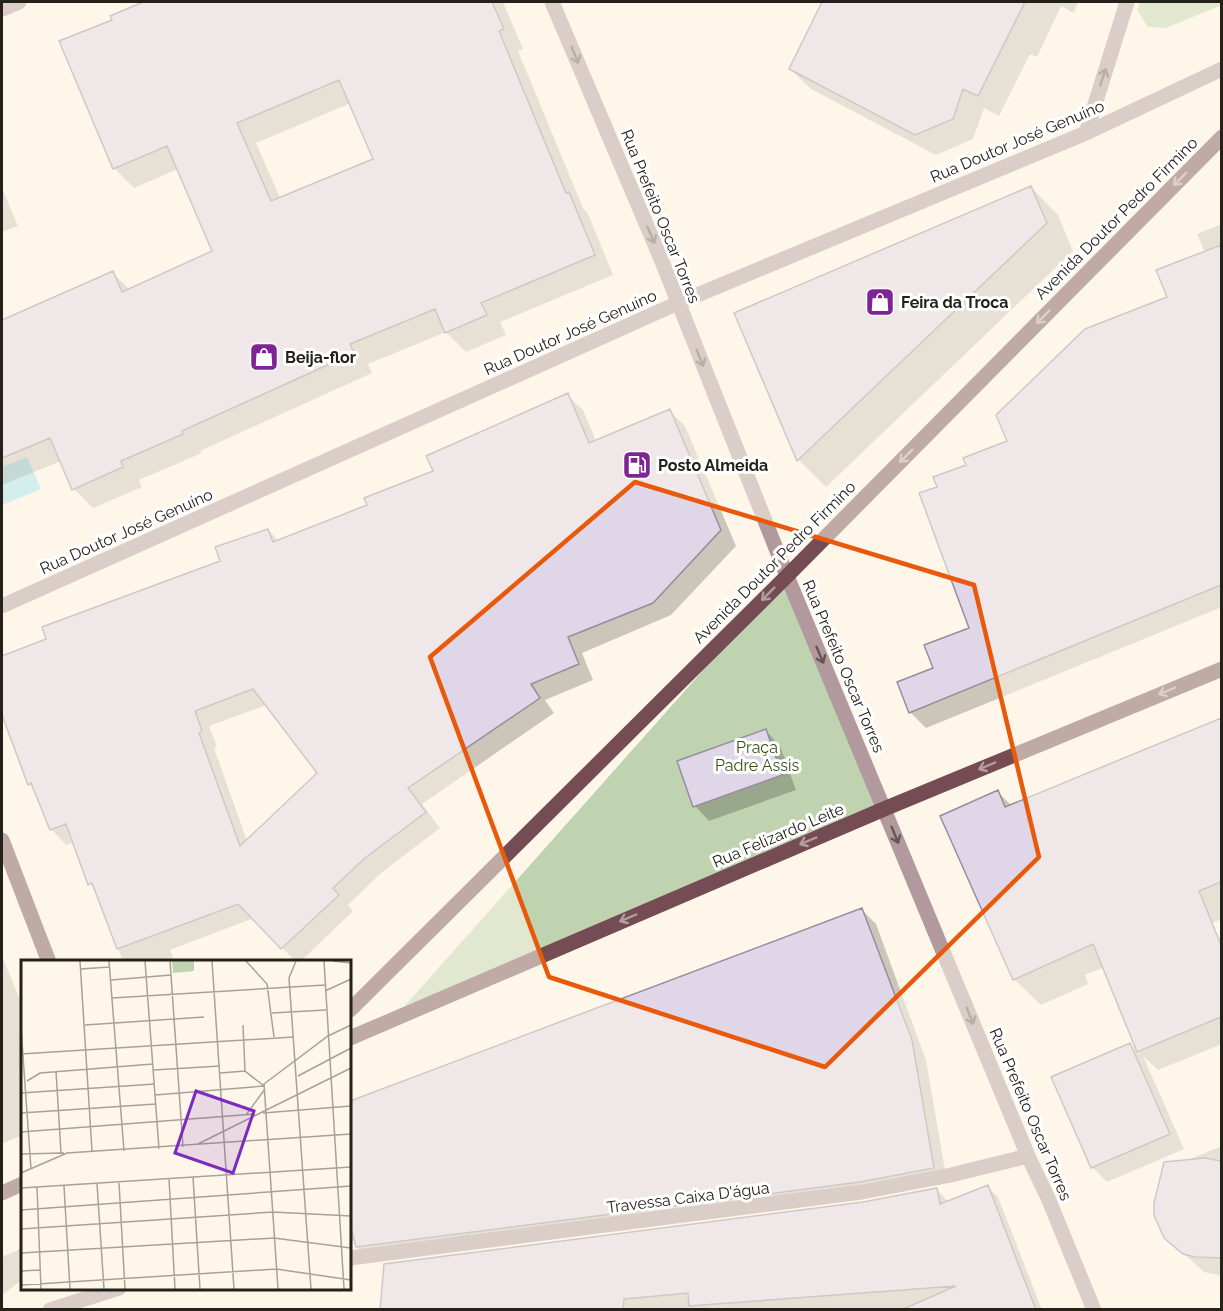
<svg xmlns="http://www.w3.org/2000/svg" width="1223" height="1311" viewBox="0 0 1223 1311" font-family="Raleway,sans-serif">
<rect width="100%" height="100%" fill="#fef7e9"/>
<path fill="#c0d3b1" d="M1140,2H1221L1222,5L1166,28L1148,27L1137,10Z
M787,576L884,809L393,1019Z"/>
<path fill="#a3e2f2" d="M27,457L41,489L2,505V467Z"/>
<path fill="#0003" fill-rule="evenodd" d="M147,2H503L523,49L518,51L583,208L588,214L613,275L500,322L506,335L466,352L446,332L368,364L372,373L200,451L202,453L139,480L142,487L93,508L74,489L61,461L2,485V321L113,273L130,290L214,252L178,169L134,188L114,168V20L112,17ZM351,103L375,160L280,198L256,143Z
M824,2H1078L1074,13L1061,6L1037,57L1030,54L999,116L984,108L973,139L936,155L811,89L790,69Z
M1031,187L1058,215L1073,251L826,487L799,460L736,313Z
M2,188L18,226L2,232Z
M1222,224V607L926,728L910,712L935,669L971,629L938,488L968,466L1009,441L1169,298L1205,253L1197,234Z
M567,395L583,410L596,441L670,411L685,426L736,546L671,615L582,653L593,680L545,700L554,713L422,804L440,828L381,873L348,905L353,911L300,962H296L254,918L170,950L175,962H123L97,891L90,884L74,842L66,845L51,829L36,791L29,784L2,711V658L48,640L222,562L268,530L279,541L369,506L435,472ZM267,705L319,773L247,841L214,748L217,747L209,726Z
M1222,720V919L1085,975L1088,984L1041,1005L1014,979L997,791L1012,806Z
M766,731L780,746L796,790L709,821L695,806Z
M862,910L876,924L926,1060L947,1182L371,1261L357,1247L356,1240L350,1242V1103Z
M1222,944V1044L1158,1070L1143,1056L1184,1149L1107,1182L1092,1167L1130,1045L1140,1055L1107,975Z
M2,956L22,1005V1135L2,1144Z
M1222,1146V1276L1204,1272L1165,1237L1163,1170Z
M988,1187L998,1197L1042,1310H382L864,1203L937,1189L948,1202Z
M22,1248V1280L2,1295V1257Z"/>
<path fill="#dfd6e7" stroke="#968e9e" stroke-width="1.5" fill-rule="evenodd" d="M143,2H492L504,29L499,31L566,193L569,192L595,255L481,303L487,315L445,333L435,309L350,344L354,353L182,431L183,434L121,461L123,467L72,490L50,438L2,458V320L113,271L122,292L212,251L167,146L113,169L59,41L112,20L110,16ZM339,80L373,159L271,201L237,123Z
M822,2H1025L978,96L963,89L953,119L915,135L789,69Z
M1031,186L1047,223L797,461L734,313Z
M1221,245V585L909,713L897,682L933,668L924,645L969,628L919,493L937,487L933,477L966,465L963,458L1007,441L996,415L1085,329L1167,297L1156,270Z
M568,393L589,443L670,409L721,530L653,603L568,637L579,664L531,684L540,698L408,788L426,812L365,858L333,888L339,895L281,949L238,904L117,949L92,883L88,885L66,824L50,830L31,783L28,785L2,715V656L46,639L42,627L220,561L215,547L268,529L273,542L367,505L364,498L433,471L426,456ZM253,689L317,773L240,846L199,733L202,731L195,711Z
M1221,718V882L1199,891L1221,945V1017L1137,1052L1093,944L1013,980L940,816L998,790L1005,807Z
M766,729L782,775L693,807L677,761Z
M862,908L912,1040L934,1168L860,1182L356,1247L350,1224V1101Z
M1130,1043L1170,1134L1091,1168L1051,1077Z
M1205,1158L1221,1161V1258L1195,1257L1183,1254L1164,1238L1154,1215V1203L1164,1162Z
M988,1185L1036,1310H901L956,1286L689,1306L688,1293L624,1299L623,1310H380L384,1264L863,1202L937,1188L940,1204Z"/>
<g fill="none" stroke-linecap="round" stroke-linejoin="round">
<path stroke="#b2999d" stroke-width="15" d="M552,2L661,259L787,576L1028,1156L1048,1198L1094,1310
M2,9L19,2
M1086,133L1127,2
M2,606L678,303L1086,133L1222,69
M350,1258L862,1192L951,1175L1028,1156
M50,1310L119,1288"/>
<path stroke="#754c54" stroke-width="15" d="M2,840L49,962
M350,1010L787,576L1222,137
M350,1038L884,809L1222,669
M2,1193L22,1184"/>
</g>
<defs><path id="oneway-shaft" d="M-6 0H5M1.5-3L5.5 0L1.5 3" fill="none" stroke-width="1.6" stroke-linecap="round" stroke-linejoin="round" transform="scale(1.5)"/></defs>
<g stroke="#645756">
<use href="#oneway-shaft" transform="translate(575 55) rotate(67)"/>
<use href="#oneway-shaft" transform="translate(1103 77) rotate(-72)"/>
<use href="#oneway-shaft" transform="translate(651 235) rotate(67)"/>
<use href="#oneway-shaft" transform="translate(700 358) rotate(68)"/>
<use href="#oneway-shaft" transform="translate(820 655) rotate(67)"/>
<use href="#oneway-shaft" transform="translate(895 835) rotate(68)"/>
<use href="#oneway-shaft" transform="translate(970 1016) rotate(68)"/>
</g>
<g stroke="#b39da1">
<use href="#oneway-shaft" transform="translate(1180 179) rotate(135)"/>
<use href="#oneway-shaft" transform="translate(1043 317) rotate(135)"/>
<use href="#oneway-shaft" transform="translate(906 456) rotate(135)"/>
<use href="#oneway-shaft" transform="translate(768 594) rotate(135)"/>
<use href="#oneway-shaft" transform="translate(1167 691) rotate(157)"/>
<use href="#oneway-shaft" transform="translate(987 766) rotate(157)"/>
<use href="#oneway-shaft" transform="translate(808 841) rotate(157)"/>
<use href="#oneway-shaft" transform="translate(628 918) rotate(157)"/>
</g>
<path d="M0 0H1223V1311H0ZM635,482L974,585L1039,857L825,1067L549,977L430,657Z" fill="#fef7e9" fill-opacity=".55" fill-rule="evenodd"/>
<path fill="none" stroke="#e8590c" stroke-width="4.5" stroke-linejoin="round" d="M635,482L974,585L1039,857L825,1067L549,977L430,657Z"/>
<defs>
<g id="shop-square" transform="scale(1.5)"><rect x="-9" y="-9" width="18" height="18" rx="4" fill="#7d2593" stroke="#fff"/><path d="M-5-2.5h2.3a2.7 3.5 0 0 1 5.4 0H5L5.5 6h-11ZM-1.5-2.5h3a1.5 2.3 0 0 0-3 0Z" fill="#fff"/></g>
<g id="fuel-square" transform="scale(1.5)"><rect x="-9" y="-9" width="18" height="18" rx="4" fill="#7d2593" stroke="#fff"/><path d="M-5.5-6h7V0h2V4h1.3V-2.5L3-4.5l.8-.8L6-3V5H2.5V1h-1V6h-7ZM-4.2-4.7v3.2H.2V-4.7Z" fill="#fff"/></g>
</defs>
<g fill-rule="evenodd">
<use href="#shop-square" x="880" y="302"/>
<use href="#shop-square" x="264" y="357"/>
<use href="#fuel-square" x="637" y="465"/>
</g>
<g text-anchor="middle" stroke-width="6" stroke-linejoin="round" paint-order="stroke">
<g font-size="16" fill="#24211b" stroke="#fff">
<text transform="translate(1017 141) rotate(-23)" y="6">Rua Doutor José Genuíno</text>
<text transform="translate(661 216) rotate(68)" y="6">Rua Prefeito Oscar Torres</text>
<text transform="translate(1116 218) rotate(-45)" y="6">Avenida Doutor Pedro Firmino</text>
<text transform="translate(570 332) rotate(-24)" y="6">Rua Doutor José Genuíno</text>
<text transform="translate(126 531) rotate(-24)" y="6">Rua Doutor José Genuíno</text>
<text transform="translate(774 562) rotate(-45)" y="6">Avenida Doutor Pedro Firmino</text>
<text transform="translate(844 666) rotate(67)" y="6">Rua Prefeito Oscar Torres</text>
<text transform="translate(778 835) rotate(-23)" y="6">Rua Felizardo Leite</text>
<text transform="translate(1031 1114) rotate(67)" y="6">Rua Prefeito Oscar Torres</text>
<text transform="translate(688 1197) rotate(-7)" y="6">Travessa Caixa D'água</text>
</g>
<g font-size="16" font-weight="bold" fill="#24211b" stroke="#fff" text-anchor="start">
<text x="901" y="308">Feira da Troca</text>
<text x="285" y="363">Beija-flor</text>
<text x="658" y="471">Posto Almeida</text>
</g>
<g font-size="16" fill="#355212" stroke="#fff">
<text x="757" y="753">Praça<tspan x="757" dy="18">Padre Assis</tspan></text>
</g>
</g>
<g transform="translate(21 960)">
<rect width="330" height="330" fill="#fef7e9"/>
<path d="M151,1H173V11L152,13Z" fill="#c0d3b1"/>
<path fill="none" stroke="#a7a197" stroke-width="1.5" d="M59,1L71,191M88,1L103,191M124,1L138,189M149,1L162,187M191,1L213,329M225,1L246,24L253,77M275,1L268,18L290,329M303,1L323,329M312,1L330,3M59,9L89,7M90,20L150,15M304,31L330,19M91,38L304,25M251,53L305,50M64,65L183,57M222,65L224,111L243,126M0,68L10,209M0,94L273,77M133,110L199,106M35,111L40,193M199,113L224,111M277,116L330,88M6,121L19,113L132,104M0,133L134,124M134,135L243,126M0,153L135,144M242,153L330,146M225,155L244,129M0,172L234,154M177,184L330,108M0,194L43,193M0,213L46,193L330,174M172,217L179,329M148,219L154,329M98,223L104,329M76,224L83,329M43,226L49,329M16,227L20,329M0,228L330,207M0,250L330,226M0,269L252,252L330,256M0,293L253,278L330,288M0,311L19,310M0,325L255,309L330,320M257,329L243,124L307,76L330,65"/>
<path fill="#7b2cbf" fill-opacity="0.15" stroke="#7b2cbf" stroke-width="3" d="M175,131L233,151L212,213L154,193Z"/>
<rect width="330" height="330" fill="none" stroke="#24211b" stroke-width="3"/>
</g>
<rect width="1223" height="1311" fill="none" stroke="#24211b" stroke-width="6"/>
</svg>
